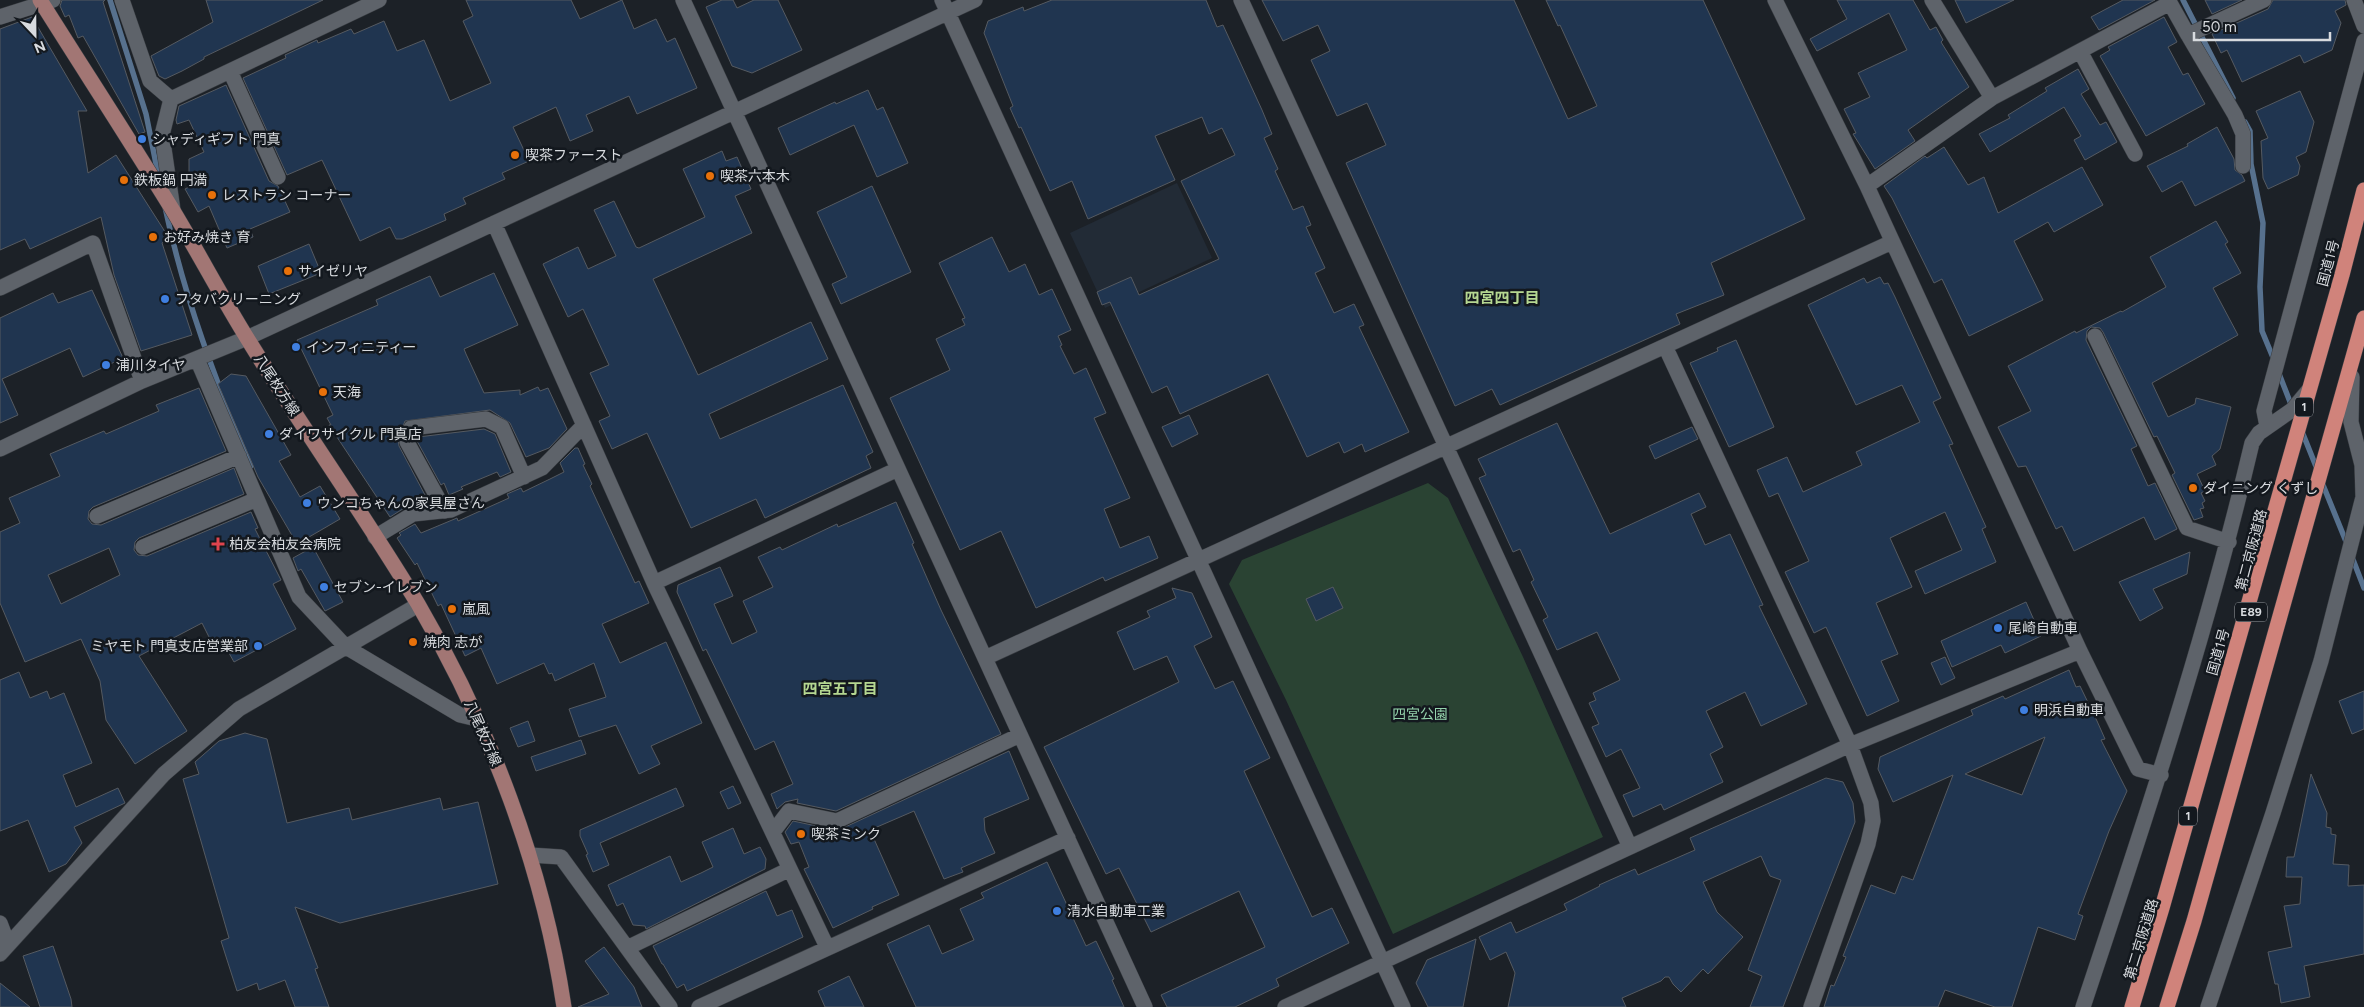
<svg xmlns="http://www.w3.org/2000/svg" width="2364" height="1007" viewBox="0 0 2364 1007" font-family="Figtree,'Noto Sans JP',sans-serif">
<rect width="100%" height="100%" fill="#1c2127"/>
<path fill="#222b36" d="M1177,183L1212,258L1105,308L1070,233Z"/>
<path fill="#2a4333" d="M1428,483L1448,498L1523,657L1603,837L1393,934L1286,700L1229,584L1242,560Z"/>
<g fill="none" stroke-linecap="round" stroke-linejoin="round">
<path stroke="#57718e" stroke-width="5.5" d="M110,0L146,114L159,179
M2183,0L2233,98
M2245,122L2250,131L2251,164L2263,223L2260,287L2262,331L2274,360
M165,207C184,297 216,382 251,466
M2278,371L2292,407
M2301,429L2317,469
M2321,480L2347,544
M2352,557L2364,588"/>
</g>
<path fill="#203550" stroke="#555a61" fill-rule="evenodd" d="M62,0H105L103,2L145,132L139,134L83,36L78,38L69,15L65,17L60,6Z
M206,0H323L204,57V59L182,71L165,79L159,76L151,56L213,22Z
M466,0H571L580,19L622,0L634,29L656,19L667,42L675,38L697,88L637,114L629,96L586,115L593,131L570,141L556,107L513,127L529,161L502,173L505,179L463,198L466,204L444,214L446,220L402,239H396L390,227L360,241L322,160L287,175L243,78L286,58L285,55L317,40L318,43L351,29L354,34L384,21L397,51L424,40L450,101L491,83L463,21L473,16Z
M722,0H733L737,8L754,0H778L802,50L752,73L732,66L706,7Z
M1052,0H1206L1217,27L1223,25L1262,110L1272,134L1264,138L1278,169L1275,171L1293,210L1303,206L1311,225L1306,227L1325,268L1315,273L1334,313L1354,304L1364,325L1359,327L1409,432L1365,452L1362,444L1344,453L1339,442L1307,457L1268,374L1180,414L1167,386L1152,393L1110,302L1102,305L1097,292L1131,277L1139,295L1219,259L1181,181L1235,155L1222,128L1209,134L1202,117L1155,136L1175,180L1088,219L1072,181L1050,191L1021,127L1019,128L1010,108L1013,106L984,33L988,21L1023,7L1024,11Z
M1262,0H1514L1568,119L1597,106L1560,25L1558,26L1546,0H1703L1805,219L1711,263L1724,295L1676,314L1680,324L1500,405L1492,389L1455,406L1346,163L1386,145L1367,103L1337,116L1311,60L1330,51L1318,25L1283,41Z
M1837,0H1913L1930,30L1936,27L1943,40L1941,42L1969,87L1908,130L1915,141L1875,169L1853,134L1856,133L1844,109L1870,97L1858,73L1907,50L1889,13L1817,51L1810,39L1847,19Z
M1955,0H2014L1966,23Z
M2123,0H2155L2099,30L2091,17Z
M2205,0H2242L2212,14Z
M2273,0H2345L2346,5L2335,11L2341,23L2332,50L2304,63L2300,55L2242,82L2227,50L2221,53L2212,34L2268,9Z
M32,17L87,111H78L88,173L116,155L169,238L162,243L192,335L141,351L114,275L101,217L30,249L25,239L0,250V29Z
M2164,17L2177,42L2168,47L2183,75L2188,73L2205,104L2146,136L2100,56L2110,50L2108,47Z
M2078,69L2089,89L2081,94L2100,125L2106,122L2117,142L2085,160L2074,140L2081,136L2064,107L1990,152L1979,134L2010,118L2008,115L2047,91L2045,88Z
M226,85L269,181L278,186L290,212L250,229L253,237L227,248L209,206L198,212L185,189L189,187V159L204,152L189,120L177,124L176,120L179,106Z
M868,90L877,110L883,107L908,163L877,177L854,125L790,155L778,128L835,102L836,104Z
M2300,91L2314,122L2306,152L2296,157L2300,166L2298,175L2268,189L2263,178L2261,141L2268,138L2256,111Z
M2217,127L2234,159L2235,170L2242,175L2245,181L2195,206L2182,181L2162,192L2147,166L2188,146L2187,144Z
M1944,147L1968,185L1984,177L1998,213L2082,167L2103,205L2054,232L2048,222L2014,241L2043,300L1969,336L1942,279L1934,283L1892,198L1884,186L1925,156L1927,158Z
M722,151L726,161L737,157L751,189L735,196L752,233L653,279L698,375L811,322L828,359L709,414L720,439L843,385L873,452L866,456L871,468L765,518L756,499L691,528L647,433L612,449L599,421L610,416L590,373L609,365L583,309L568,317L543,264L578,247L588,269L616,256L594,210L614,201L636,247L639,248L705,217L683,169Z
M872,186L911,272L841,304L832,284L847,277L817,212Z
M2216,221L2228,242L2225,244L2241,273L2213,288L2238,335L2152,383L2168,417L2195,404L2196,398L2231,407L2220,449L2212,456L2216,465L2197,474L2205,491L2201,493L2205,501L2202,503L2204,508L2200,509L2203,517L2194,520L2172,475L2175,473L2157,436L2154,437L2103,332L2100,328L2091,327L2087,331L2086,340L2137,446L2131,449L2148,486L2155,483L2177,529L2155,540L2144,517L2074,551L2062,526L2056,529L2026,466L2018,467L1998,427L2031,411L2008,366L2075,331L2076,333L2121,311L2122,312L2166,287L2150,257Z
M992,237L1009,272L1025,264L1039,295L1052,289L1071,330L1058,336L1062,345L1060,346L1074,374L1086,368L1106,413L1094,418L1130,498L1104,509L1120,548L1149,536L1158,558L1105,581L1103,577L1036,608L1001,531L960,550L890,398L950,370L936,339L965,325L962,319L965,318L939,263Z
M309,244L321,273L269,294L258,266Z
M494,273L518,325L464,349L466,354L484,393L520,390V395L538,387L540,391L548,388L567,429L549,448L526,457L510,423L490,410L405,421L398,439L399,446L425,495L390,517L329,425H331L327,418L333,415L297,340L378,305L376,300L430,276L440,297Z
M1880,277L1884,284L1888,283L1895,297L1941,398L1933,402L1953,444L1949,445L1986,527L1982,529L1996,562L1925,594L1915,571L1962,550L1945,512L1890,538L1912,587L1876,603L1898,654L1881,661L1899,701L1867,716L1826,627L1814,633L1785,572L1809,561L1778,493L1769,497L1757,470L1787,457L1803,492L1862,465L1856,452L1920,422L1902,385L1856,405L1808,305L1864,278L1867,283Z
M92,290L123,358L83,377L70,348L2,379L18,415L0,423V318L53,293L58,303Z
M1736,340L1774,427L1729,447L1690,363L1718,351L1717,348Z
M231,374L246,376L291,455L279,461L300,497L320,486L340,519L297,544L258,477L218,384Z
M199,388L226,451L93,507L89,511L88,519L92,524L101,525L234,468L244,494L139,538L135,542L134,550L138,555L147,556L251,512L258,528L255,529L281,580L273,584L296,629L234,662L224,644L215,649L202,623L139,656L187,731L135,764L106,720L100,681L81,639L25,662L0,603V532L20,523L9,498L60,476L50,454L104,431L106,434L159,411L156,405ZM109,548L120,575L61,604L48,575Z
M1189,415L1198,434L1172,447L1162,427Z
M1557,423L1610,534L1699,493L1706,507L1691,514L1705,545L1730,534L1763,605L1759,606L1807,704L1761,726L1745,692L1706,711L1723,747L1710,754L1723,782L1664,810L1661,804L1633,817L1623,795L1640,788L1621,749L1606,757L1592,727L1599,724L1589,703L1596,700L1593,693L1620,680L1597,632L1557,650L1543,620L1548,617L1531,582L1534,580L1520,549L1513,552L1479,478L1486,475L1478,459Z
M1692,427L1698,439L1655,459L1649,446Z
M484,429L495,434L511,472L500,477L497,472L461,487L463,489L449,495L444,483L441,485L417,441L418,437Z
M575,448H578L585,464L583,465L592,484L590,486L635,583L639,581L649,603L602,624L620,663L666,642L702,723L651,746L660,764L639,774L616,725L579,737L569,709L606,697L594,663L555,681L552,673L549,674L544,663L497,684L481,648L465,656L441,604L438,606L417,563L415,565L397,538L401,535L399,533L415,524L421,533L457,518L458,521L509,498L507,494L521,488L523,492L550,479L564,472L560,463Z
M896,502L914,543L912,544L941,610L1001,734L836,811L797,803L798,799L785,802L777,809L771,794L793,784L774,741L755,750L706,649L703,651L677,592L678,585L720,567L733,596L714,604L732,644L757,632L743,601L773,587L758,557L780,547L782,550L837,524L838,527Z
M313,547L343,602L325,611L301,569L298,571L293,558Z
M2190,552L2187,574L2153,589L2163,608L2140,621L2119,582Z
M1333,587L1343,608L1316,621L1306,599Z
M1172,588L1192,593L1212,637L1194,646L1215,689L1233,681L1270,758L1244,771L1312,917L1332,908L1349,943L1276,979L1279,986L1235,1007H1167L1161,995L1265,947L1239,891L1151,932L1119,868L1106,874L1044,747L1179,682L1167,656L1134,670L1117,632L1150,617L1147,611L1176,598Z
M2026,602L2041,636L2005,653L2001,645L1952,667L1941,641Z
M1945,657L1955,678L1941,685L1931,663Z
M2069,670L2076,687L2080,686L2097,721L2105,739L2101,740L2127,791L2109,831L2078,914L2083,916L2075,940L2038,927L2012,1007H1995L1945,990L1938,1007H1824L1831,985L1834,986L1846,957L1843,956L1871,885L1895,894L1902,876L1913,880L1953,775L1893,802L1878,769L1880,757L1973,715L1971,710L2003,696L2005,699ZM2045,737L2022,795L1965,774Z
M19,672L30,698L47,691L50,699L64,693L92,763L63,775L76,807L118,788L125,803L74,827L82,843L66,864L49,872L28,820L0,831V680Z
M2364,691V729L2352,734L2339,701Z
M528,721L535,741L518,747L510,728Z
M245,733L267,739L287,823L349,808L352,820L440,798L443,810L478,802L498,884L340,923L295,907L318,968L315,969L329,1007H295L285,980L259,990L257,983L237,991L221,941L229,938L183,779L199,774L195,762L219,741Z
M581,740L586,754L536,771L531,757Z
M1009,751L1029,799L984,818L985,831L995,853L961,868L963,872L944,879L914,811L870,830L899,895L872,907L873,909L833,928L804,869L809,867L799,842L791,844L785,832L793,821L835,830L841,829Z
M2311,774L2327,813L2326,827L2331,828V834L2336,835L2333,864L2349,865L2348,886L2364,885V954L2304,966L2310,997L2281,1003L2278,984H2275L2268,952L2292,947L2284,906L2300,904L2302,877H2286L2287,857H2294Z
M1826,778L1843,782L1853,803L1855,822L1783,1007H1750L1762,976L1748,970L1781,880L1770,876L1761,856L1703,882L1717,912L1743,937L1708,974L1703,969L1681,992L1673,984L1669,977H1665L1661,981L1622,998L1626,1007H1508L1515,973L1506,952L1490,960L1479,937L1511,922L1516,933L1567,910L1564,904L1600,886L1599,885L1635,869L1638,875L1695,850L1690,838Z
M733,786L741,803L728,809L720,792Z
M676,788L684,806L600,843L609,865L593,872L586,855L588,854L580,836V830Z
M733,828L744,854L760,847L766,859L765,869L646,929L645,926L633,925L623,903L617,906L608,885L670,856L681,882L701,873L713,867L702,842Z
M1047,862L1086,946L1096,941L1114,979L1112,980L1124,1007H916L887,944L929,925L942,954L974,940L960,909L984,898L981,893Z
M766,891L777,916L792,910L803,937L687,991L684,984L677,988L663,964H662L653,946Z
M1476,939L1463,1007H1428L1416,983L1427,960Z
M53,946L71,999L72,1007H40L23,956Z
M604,947L634,987L642,1007H578L609,994L585,961Z
M849,976L864,1007H825L818,991Z
M0,983L30,1007H0Z"/>
<g fill="none" stroke-linecap="round" stroke-linejoin="round">
<g stroke="#393d42" stroke-width="16">
<path id="minor" d="M122,0L150,81L171,99
M683,0L1145,1007
M942,0L1403,1007
M1241,0L1630,847
M1775,0L1867,186L2080,651L2138,769L2161,775
M1932,0L1992,98
M2354,0L2364,26
M0,17L53,0
M2188,35L2235,115L2243,134V166
M2080,51L2135,154
M230,71L278,177
M171,99L379,0
M171,99L162,135L173,210
M1867,186L1992,98L2170,3L2188,35L2264,0
M494,223L654,583L827,947
M0,288L93,243L142,381
M2095,336L2187,528L2229,542
M1665,346L1850,745L1871,803L1873,821L1868,844L1811,1007
M197,359L299,597L346,647L460,715L477,719
M2267,426L2264,411L2364,41
M0,449L142,381L247,338L975,0
M445,511L407,442L411,428L486,419L502,427L524,477
M97,516L239,456
M375,537L413,514L451,510L542,468L584,425
M143,547L257,499
M654,583L898,469
M985,658L1892,242
M773,832L789,811L837,821L1020,735
M530,855L561,857L670,1007
M0,923L8,944
M627,948L790,869
M0,954L164,774L239,709L418,605
M699,1007L1068,838
M1285,1007L1850,745L2080,651
M2083,1007C2145,821 2207,634 2252,443L2259,433L2292,410L2308,391
M2208,1007L2273,813L2321,661L2363,497L2362,465L2351,422L2352,377"/>
</g>
<g stroke="#393d42" stroke-width="16">
<path id="major" d="M40,0C84,70 129,139 172,209C198,252 221,296 247,338C302,428 364,514 418,604C490,727 543,866 564,1007"/>
</g>
<g stroke="#393d42" stroke-width="16">
<path id="highway" d="M2132,1007L2162,908L2342,275L2364,190
M2167,1007L2194,921L2364,318"/>
</g>
<use href="#minor" stroke="#5e636a" stroke-width="15"/>
<use href="#major" stroke="#a27674" stroke-width="15"/>
<use href="#highway" stroke="#d0837b" stroke-width="15"/>
</g>
<g fill="#3f7fe0" stroke="#13181e" stroke-width="2">
<circle cx="142" cy="139" r="5"/>
<circle cx="165" cy="299" r="5"/>
<circle cx="296" cy="347" r="5"/>
<circle cx="106" cy="365" r="5"/>
<circle cx="269" cy="434" r="5"/>
<circle cx="307" cy="503" r="5"/>
<circle cx="324" cy="587" r="5"/>
<circle cx="1998" cy="628" r="5"/>
<circle cx="258" cy="646" r="5"/>
<circle cx="2024" cy="710" r="5"/>
<circle cx="1057" cy="911" r="5"/>
</g>
<g fill="#e8710a" stroke="#13181e" stroke-width="2">
<circle cx="515" cy="155" r="5"/>
<circle cx="710" cy="176" r="5"/>
<circle cx="124" cy="180" r="5"/>
<circle cx="212" cy="195" r="5"/>
<circle cx="153" cy="237" r="5"/>
<circle cx="288" cy="271" r="5"/>
<circle cx="323" cy="392" r="5"/>
<circle cx="2193" cy="488" r="5"/>
<circle cx="452" cy="609" r="5"/>
<circle cx="413" cy="642" r="5"/>
<circle cx="801" cy="834" r="5"/>
</g>
<path fill="#e0444e" stroke="#13181e" stroke-width="2" d="M215.5 536.5h5v5h5v5h-5v5h-5v-5h-5v-5h5z"/>
<g text-anchor="middle" stroke-width="5" stroke-linejoin="round" paint-order="stroke">
<g fill="#13181e" stroke="#9da0a5" stroke-width="1">
<rect x="2295" y="397.5" width="18" height="19" rx="4"/>
<rect x="2235" y="602.5" width="32" height="19" rx="4"/>
<rect x="2179" y="806.5" width="18" height="19" rx="4"/>
</g>
<g font-size="12" font-weight="bold" fill="#d8dbdf">
<text x="2304" y="411">1</text>
<text x="2251" y="616">E89</text>
<text x="2188" y="820">1</text>
</g>
<g font-size="14" fill="#d8dbdf" stroke="#13181e" text-anchor="start">
<text x="152" y="144">シャディギフト 門真</text>
<text x="525" y="160">喫茶ファースト</text>
<text x="720" y="181">喫茶六本木</text>
<text x="134" y="185">鉄板鍋 円満</text>
<text x="222" y="200">レストラン コーナー</text>
<text x="163" y="242">お好み焼き 育</text>
<text x="298" y="276">サイゼリヤ</text>
<text x="175" y="304">フタバクリーニング</text>
<text x="306" y="352">インフィニティー</text>
<text x="116" y="370">浦川タイヤ</text>
<text x="333" y="397">天海</text>
<text x="279" y="439">ダイワサイクル 門真店</text>
<text x="2203" y="493">ダイニング くずし</text>
<text x="317" y="508">ウンコちゃんの家具屋さん</text>
<text x="229" y="549">柏友会柏友会病院</text>
<text x="334" y="592">セブン-イレブン</text>
<text x="462" y="614">嵐風</text>
<text x="2008" y="633">尾崎自動車</text>
<text x="423" y="647">焼肉 志が</text>
<text x="248" y="651" text-anchor="end">ミヤモト 門真支店営業部</text>
<text x="2034" y="715">明浜自動車</text>
<text x="811" y="839">喫茶ミンク</text>
<text x="1067" y="916">清水自動車工業</text>
</g>
<g font-size="14" fill="#d8dbdf" stroke="#13181e">
<text transform="translate(2328 263) rotate(-75)" y="5">国道1号</text>
<text transform="translate(277 385) rotate(57)" y="5">八尾枚方線</text>
<text transform="translate(2251 550) rotate(-75)" y="5">第二京阪道路</text>
<text transform="translate(2218 652) rotate(-74)" y="5">国道1号</text>
<text transform="translate(483 733) rotate(66)" y="5">八尾枚方線</text>
<text transform="translate(2141 939) rotate(-73)" y="5">第二京阪道路</text>
</g>
<g font-size="14" fill="#95d4ad" stroke="#13181e">
<text x="1420" y="719">四宮公園</text>
</g>
<g font-size="15" font-weight="bold" fill="#b5d791" stroke="#13181e">
<text x="1502" y="303">四宮四丁目</text>
<text x="840" y="694">四宮五丁目</text>
</g>
</g>
<g transform="translate(35 35) rotate(158)" stroke="#13181e" stroke-width="4" paint-order="stroke">
<path d="M0-4L9 19L0 12L-9 19Z" fill="#d8dbdf"/>
<text y="-8" font-size="14" font-weight="bold" text-anchor="middle" fill="#d8dbdf">N</text>
</g>
<path d="M2194 32v8h136v-8" fill="none" stroke="#d8dbdf" stroke-width="2.5"/>
<text x="2202" y="32" font-size="15" fill="#d8dbdf" stroke="#13181e" stroke-width="4" paint-order="stroke">50 m</text>
</svg>
